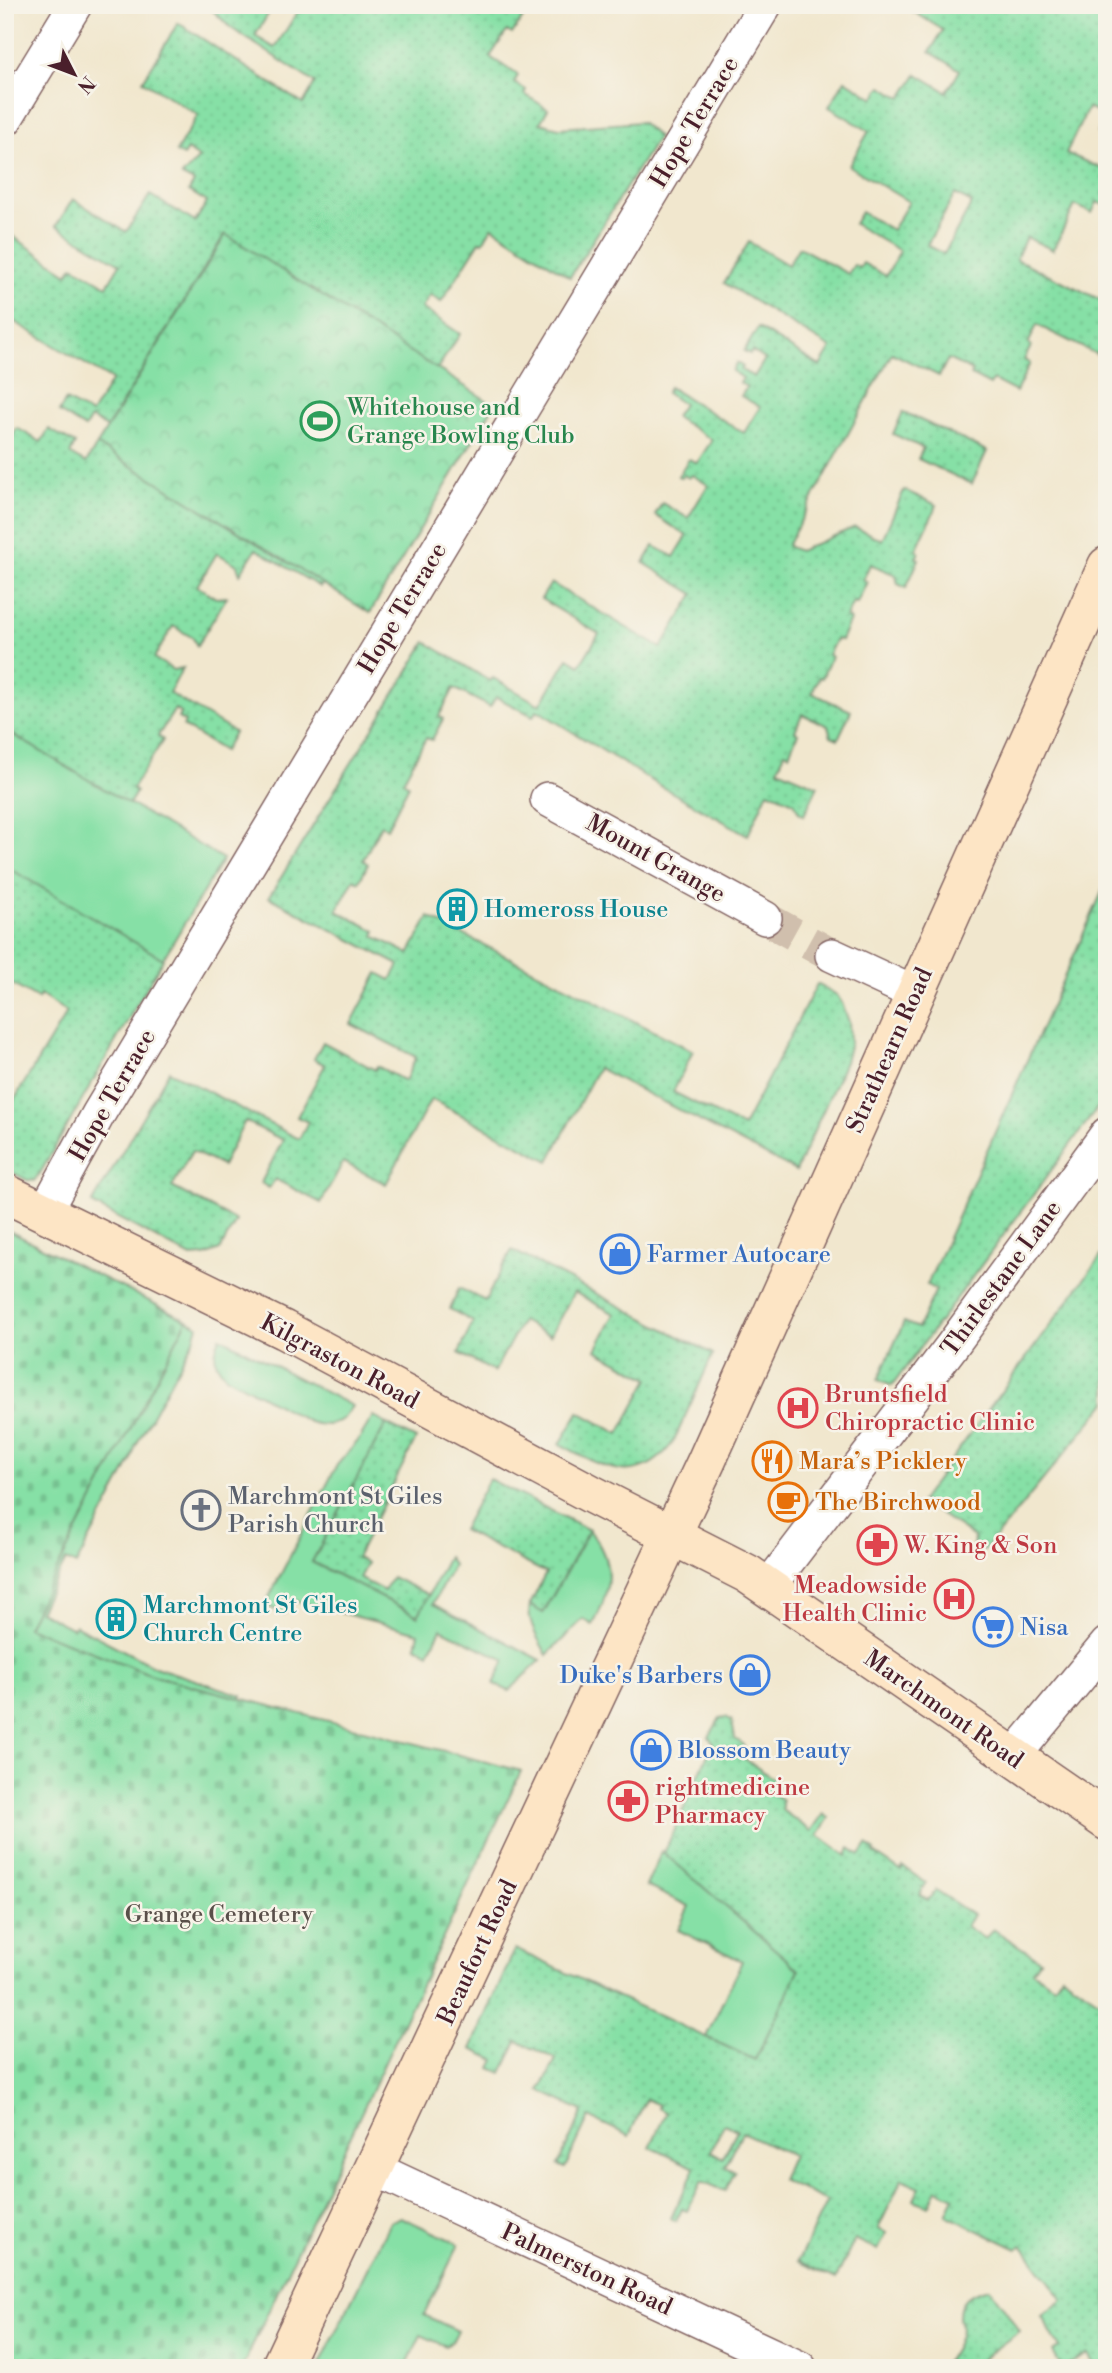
<svg xmlns="http://www.w3.org/2000/svg" width="1112" height="2373" viewBox="0 0 1112 2373" font-family="'Libre Bodoni',serif">
<defs>
<pattern id="cemetery-stones" width="16" height="16" patternUnits="userSpaceOnUse" patternTransform="scale(1.75)"><rect width="16" height="16" fill="#86e0a6"/><path d="M2 7V4a2 2 0 0 1 4 0v3zM10 15v-3a2 2 0 0 1 4 0v3z" fill="#75c08f"/></pattern>
<pattern id="park-crowns" width="20" height="18" patternUnits="userSpaceOnUse" patternTransform="scale(1.75)"><rect width="20" height="18" fill="#86e0a6"/><path d="M2 6a3 3 0 1 1 6 0M12 15a3 3 0 1 1 6 0" fill="none" stroke="#75c08f"/></pattern>
<pattern id="garden-dots" width="8" height="8" patternUnits="userSpaceOnUse" patternTransform="scale(1.75)"><rect width="8" height="8" fill="#86e0a6"/><path d="M2 2h.1M6 6h.1" fill="none" stroke="#75c08f" stroke-width="1.8" stroke-linecap="round"/></pattern>
</defs>
<rect width="100%" height="100%" fill="#f7f3e8"/>
<filter id="ink" filterUnits="userSpaceOnUse"><feTurbulence type="fractalNoise" baseFrequency=".0143" numOctaves="2"/><feDisplacementMap in="SourceGraphic" scale="14" xChannelSelector="R" yChannelSelector="G"/><feConvolveMatrix kernelMatrix="1 2 1 2 8 2 1 2 1" color-interpolation-filters="sRGB"/></filter>
<filter id="wash" filterUnits="userSpaceOnUse"><feTurbulence type="fractalNoise" baseFrequency=".00686" numOctaves="4" result="noise"/><feDisplacementMap in="SourceGraphic" scale="28" xChannelSelector="R" yChannelSelector="G"/><feGaussianBlur stdDeviation="1.57" result="paint"/><feColorMatrix in="noise" values="0 0 0 0 0 0 0 0 0 0 0 0 0 0 0 0 0 1.4 0 .05"/><feComposite in="paint" operator="in"/></filter>
<g filter="url(#wash)">
<rect width="100%" height="100%" fill="#f1e7ce"/>
<path fill="#86e0a6" stroke="#688068" stroke-width="2" d="M5,730L223,859L163,959L5,866Z
M187,1320L198,1326L194,1339L135,1447L131,1461L76,1565L66,1560L39,1611L73,1629L75,1625L155,1667L242,1695L240,1700L155,1676L26,1627Z
M220,1337L352,1406L344,1418L339,1421L328,1425L317,1424L309,1422L226,1376C213,1363 213,1354 220,1337Z
M373,1416L386,1424L312,1562L418,1616L448,1557L453,1565L433,1604L541,1660L509,1691L494,1684L505,1660L441,1629L429,1653L416,1646L419,1633L292,1600L284,1614L265,1605L337,1465L358,1441Z
M589,1530C616,1563 611,1590 593,1625L583,1619L547,1655C539,1640 526,1622 530,1605L544,1612Z
M662,1851L799,1970L755,2060L706,2037L742,1961L678,1930L689,1906L646,1886Z
M401,2217L459,2244L424,2315L458,2331L452,2343L446,2346L421,2335L405,2368H318L390,2222Z"/>
<path fill="url(#cemetery-stones)" stroke="#688068" stroke-width="2" d="M5,1229L187,1320L27,1627L155,1676L521,1771L242,2368H5Z"/>
<path fill="url(#park-crowns)" stroke="#688068" stroke-width="2" d="M226,234L494,405L370,613L97,445Z"/>
<path fill="url(#garden-dots)" stroke="#688068" stroke-width="2" fill-rule="evenodd" d="M207,5H268L266,9L270,11L255,36L275,48L298,11L301,12L305,5H531L512,34L507,31L490,57L518,75L514,83L526,90L524,94L548,109L540,123L559,128L641,122L658,137L570,277L492,227L483,242L480,241L441,302L430,295L422,308L460,334L437,369L225,234L107,428L91,418L85,428L59,412L66,400L91,414L112,380L5,316V231L68,274L73,266L107,286L120,264L56,226L73,199L126,232L150,195L195,222L207,202L189,191L194,182L182,176L199,158L187,150L183,156L176,152L198,115L143,81L178,23L303,104L315,83L231,28Z
M903,5H958L965,10L969,5L976,9L979,5L993,7L1107,5V137L1098,133L1105,116L1088,108L1066,153L1107,171V189L1104,195L1107,196V206L1097,202L1092,213L1075,205L1053,250L1026,237L1016,259L1107,303V347L1102,357L1037,325L1028,344L1031,346L1024,360L1030,363L1016,392L993,380L990,385L971,375L973,371L948,359L939,376L892,353L787,546L799,551L855,527L882,540L904,490L937,505L916,550L919,552L916,558L919,559L906,588L898,584L896,575L870,564L863,580L867,582L857,603L853,602L846,617L850,620L841,640L836,639L828,655L831,657L822,678L819,677L812,693L851,711L838,739L831,736L828,726L802,714L795,731L798,733L789,754L785,752L778,769L818,786L804,815L799,812L794,802L768,791L748,835L657,784L537,710L533,716L496,697L490,707L454,688L439,716L443,719L432,740L426,738L403,781L409,785L387,828L381,825L363,860L368,864L359,882L354,879L337,911L376,931L374,936L409,954L429,917L693,1051L673,1092L743,1127L817,984L837,995L842,1003L849,1022L850,1042L845,1062L796,1171L598,1068L549,1161L431,1099L386,1184L343,1162L321,1203L275,1179L269,1188L261,1183L283,1140L245,1121L222,1166L192,1151L172,1187L236,1221L220,1250L205,1256L191,1257L92,1204L169,1071L299,1139L308,1122L297,1117L325,1065L314,1059L323,1042L375,1070L377,1066L405,1081L416,1057L351,1024L378,973L391,980L399,965L269,897L426,642L490,681L493,678L540,705L568,658L580,665L599,634L541,599L551,583L661,648L694,594L644,563L654,546L674,557L687,536L655,515L662,503L688,518L708,485L692,475L689,478L684,475L682,478L678,476L689,459L697,463L712,440L675,417L683,404L666,393L669,387L744,433L760,407L741,396L747,387L740,383L743,378L732,371L737,363L743,367L741,370L754,377L765,359L752,351L750,354L744,351L758,328L820,366L831,348L724,283L749,242L788,265L799,247L848,274L854,265L860,268L863,263L886,276L900,251L854,224L861,212L892,230L909,202L849,166L869,131L829,107L845,80L874,98L882,86L902,98L917,74L947,92L960,70L930,52L943,30ZM955,194L972,203L944,254L927,245Z
M903,412L987,451L972,484L918,459L923,448L893,434Z
M17,428L41,442L49,429L75,444L70,454L86,463L97,445L323,584L320,587L256,549L240,574L237,565L217,553L197,586L216,598L227,597L197,646L193,638L173,626L154,658L173,670L183,668L169,693L234,732L224,751L183,726L185,722L178,718L181,713L175,709L158,736L163,740L132,789L136,792L129,804L5,730V443L8,444Z
M5,866L163,959L42,1170L34,1181L27,1180L5,1169V1115L67,1012L40,995L38,999L5,980Z
M1107,881V1015L1101,1024L1107,1029V1095L892,1386L878,1380L904,1322L918,1328L936,1290L927,1285Z
M1107,1248V1402L986,1549L976,1553L973,1550L974,1537L921,1501Z
M512,1250L713,1354L674,1441C639,1491 602,1467 560,1444L579,1412L619,1434L649,1379L596,1350L615,1314L574,1292L550,1336L522,1321L494,1372L459,1353L473,1322L450,1309L459,1288L485,1301Z
M386,1424L416,1439L356,1558L367,1563L359,1578L384,1591L392,1577L429,1595L418,1616L312,1562Z
M489,1479L589,1530L543,1613L530,1605L546,1573L462,1530Z
M726,1717L732,1721L735,1739L743,1744L745,1759L779,1783L773,1793L782,1800V1810L811,1831L823,1814L829,1818L818,1835L847,1856L850,1848L860,1855L867,1845L875,1851L874,1853L901,1871L903,1867L926,1883L919,1895L928,1900L936,1890L973,1915L966,1926L985,1939L993,1929L1040,1960L1032,1971L1054,1986L1062,1975L1107,2006L1101,2018L1107,2022V2368H1096L1088,2354L1062,2368L1053,2352L1060,2348L1042,2316L1063,2300L1022,2245L1017,2249L946,2215L954,2197L937,2189L929,2206L914,2200L920,2187L902,2179L878,2229L887,2233L878,2250L855,2239L836,2279L798,2261L827,2201L781,2180L792,2155L742,2132L725,2167L735,2172L725,2191L702,2181L687,2211L682,2209L676,2221L671,2218L695,2168L650,2147L666,2113L658,2108L659,2105L646,2099L629,2136L589,2117L565,2168L558,2165L583,2111L540,2091L556,2059L517,2041L502,2073L491,2068L495,2060L471,2049L515,1949L755,2060L799,1970L664,1853L713,1743L709,1737L720,1718ZM724,2124L737,2130L723,2158L711,2151Z
M990,2288L1020,2331L969,2368H941C950,2358 961,2341 961,2327C961,2323 959,2320 959,2316C959,2298 974,2291 990,2288Z"/>
</g>
<g filter="url(#ink)">
<g fill="none" stroke-linecap="round" stroke-linejoin="round">
<path stroke="#d0bfad" stroke-width="33" stroke-dasharray="33 17" stroke-linecap="butt" d="M765,918L832,955"/>
<g stroke="#846564" stroke-width="36">
<path id="street" d="M5,120L75,5
M547,799L765,918
M832,955L914,993
M44,1213L99,1113L765,5
M768,1587L951,1347L1107,1134
M1013,1757L1107,1644
M375,2169L800,2368"/>
</g>
<g stroke="#846564" stroke-width="41">
<path id="secondary" d="M5,1193L284,1330L593,1495L748,1574L1107,1821
M280,2368L706,1462L1107,566"/>
</g>
<use href="#street" stroke="#fff" stroke-width="33"/>
<use href="#secondary" stroke="#fde5c5" stroke-width="38"/>
</g>
</g>
<defs>
<g id="stadium-ring" transform="scale(2.0125)"><circle r="9.5" fill="#f7f3e8" stroke="#2e9e5b" stroke-width="1.5"/><path d="M0-5a6.5 5 0 1 0 0 10a6.5 5 0 1 0 0-10ZM-3.5-1.8h7v3.6h-7Z" fill="#2e9e5b"/></g>
<g id="building-ring" transform="scale(2.0125)"><circle r="9.5" fill="#f7f3e8" stroke="#0f9aa8" stroke-width="1.5"/><path d="M-4-6H4V6H1V3H-1V6H-4ZM-2.5-4.3h1.7v1.8h-1.7ZM.8-4.3h1.7v1.8H.8ZM-2.5-1h1.7V.8h-1.7ZM.8-1h1.7V.8H.8Z" fill="#0f9aa8"/></g>
<g id="shop-ring" transform="scale(2.0125)"><circle r="9.5" fill="#f7f3e8" stroke="#3f7fe0" stroke-width="1.5"/><path d="M-5-2.5h2.3a2.7 3.5 0 0 1 5.4 0H5L5.5 6h-11ZM-1.5-2.5h3a1.5 2.3 0 0 0-3 0Z" fill="#3f7fe0"/></g>
<g id="hospital-ring" transform="scale(2.0125)"><circle r="9.5" fill="#f7f3e8" stroke="#e0444e" stroke-width="1.5"/><path d="M-5-5h3v3.5h4V-5h3V5h-3V1.5h-4V5h-3Z" fill="#e0444e"/></g>
<g id="restaurant-ring" transform="scale(2.0125)"><circle r="9.5" fill="#f7f3e8" stroke="#e8710a" stroke-width="1.5"/><path d="M-5-6h1v4h1v-4h1v4h1v-4h1v5L-1.5 .5V6h-2V.5L-5-1ZM5-6V6H3V1.5H1.5Q1.5-4 5-6Z" fill="#e8710a"/></g>
<g id="cafe-ring" transform="scale(2.0125)"><circle r="9.5" fill="#f7f3e8" stroke="#e8710a" stroke-width="1.5"/><path d="M-5.5-4.5H6V0H3Q3 3.5 0 3.5H-2.5Q-5.5 3.5-5.5 0ZM3-3.2v2h1.7v-2ZM-6 4.5H4V6H-6Z" fill="#e8710a"/></g>
<g id="church-ring" transform="scale(2.0125)"><circle r="9.5" fill="#f7f3e8" stroke="#6b7280" stroke-width="1.5"/><path d="M-1.2-6h2.4v3.5h3.3v2.4h-3.3V6h-2.4V-.1h-3.3v-2.4h3.3Z" fill="#6b7280"/></g>
<g id="pharmacy-ring" transform="scale(2.0125)"><circle r="9.5" fill="#f7f3e8" stroke="#e0444e" stroke-width="1.5"/><path d="M-2-6h4v4h4v4h-4v4h-4v-4h-4v-4h4Z" fill="#e0444e"/></g>
<g id="supermarket-ring" transform="scale(2.0125)"><circle r="9.5" fill="#f7f3e8" stroke="#3f7fe0" stroke-width="1.5"/><path d="M-6-5.5h2.5l.6 2H6L4.5 2H-2.5L-4.4-4H-6ZM-1.5 3.2a1.3 1.3 0 1 0 .1 0ZM3 3.2a1.3 1.3 0 1 0 .1 0Z" fill="#3f7fe0"/></g>
</defs>
<g fill-rule="evenodd">
<use href="#stadium-ring" x="320" y="421"/>
<use href="#building-ring" x="457" y="909"/>
<use href="#shop-ring" x="620" y="1254"/>
<use href="#hospital-ring" x="798" y="1408"/>
<use href="#restaurant-ring" x="772" y="1461"/>
<use href="#cafe-ring" x="788" y="1502"/>
<use href="#church-ring" x="201" y="1510"/>
<use href="#pharmacy-ring" x="877" y="1545"/>
<use href="#hospital-ring" x="954" y="1599"/>
<use href="#building-ring" x="116" y="1619"/>
<use href="#supermarket-ring" x="993" y="1627"/>
<use href="#shop-ring" x="750" y="1675"/>
<use href="#shop-ring" x="651" y="1750"/>
<use href="#pharmacy-ring" x="628" y="1801"/>
</g>
<g text-anchor="middle" stroke-width="5" stroke-linejoin="round" paint-order="stroke">
<g font-size="24" fill="#4a1f2b" stroke="#f7f3e8">
<text transform="translate(694 122) rotate(-59)" y="8">Hope Terrace</text>
<text transform="translate(402 608) rotate(-59)" y="8">Hope Terrace</text>
<text transform="translate(656 858) rotate(29)" y="8">Mount Grange</text>
<text transform="translate(889 1050) rotate(-66)" y="8">Strathearn Road</text>
<text transform="translate(112 1095) rotate(-60)" y="8">Hope Terrace</text>
<text transform="translate(1001 1278) rotate(-54)" y="8">Thirlestane Lane</text>
<text transform="translate(340 1361) rotate(28)" y="8">Kilgraston Road</text>
<text transform="translate(944 1709) rotate(35)" y="8">Marchmont Road</text>
<text transform="translate(477 1952) rotate(-65)" y="8">Beaufort Road</text>
<text transform="translate(587 2269) rotate(25)" y="8">Palmerston Road</text>
</g>
<g font-size="24" fill="#27864d" stroke="#f7f3e8" text-anchor="start">
<text x="347" y="415">Whitehouse and<tspan x="347" dy="28">Grange Bowling Club</tspan></text>
</g>
<g font-size="24" fill="#0d838f" stroke="#f7f3e8" text-anchor="start">
<text x="484" y="917">Homeross House</text>
<text x="143" y="1613">Marchmont St Giles<tspan x="143" dy="28">Church Centre</tspan></text>
</g>
<g font-size="24" fill="#366cbe" stroke="#f7f3e8" text-anchor="start">
<text x="647" y="1262">Farmer Autocare</text>
<text x="1020" y="1635">Nisa</text>
<text x="723" y="1683" text-anchor="end">Duke's Barbers</text>
<text x="678" y="1758">Blossom Beauty</text>
</g>
<g font-size="24" fill="#be3a42" stroke="#f7f3e8" text-anchor="start">
<text x="825" y="1402">Bruntsfield<tspan x="825" dy="28">Chiropractic Clinic</tspan></text>
<text x="904" y="1553">W. King &amp; Son</text>
<text x="927" y="1593" text-anchor="end">Meadowside<tspan x="927" dy="28">Health Clinic</tspan></text>
<text x="655" y="1795">rightmedicine<tspan x="655" dy="28">Pharmacy</tspan></text>
</g>
<g font-size="24" fill="#c56008" stroke="#f7f3e8" text-anchor="start">
<text x="799" y="1469">Mara’s Picklery</text>
<text x="815" y="1510">The Birchwood</text>
</g>
<g font-size="24" fill="#5b616d" stroke="#f7f3e8" text-anchor="start">
<text x="228" y="1504">Marchmont St Giles<tspan x="228" dy="28">Parish Church</tspan></text>
</g>
<g font-size="24" fill="#594f4a" stroke="#f7f3e8">
<text x="219" y="1922">Grange Cemetery</text>
</g>
</g>
<rect width="1112" height="2373" fill="none" stroke="#f7f3e8" stroke-width="28"/>
<g transform="translate(74 74) rotate(132)" stroke="#f7f3e8" stroke-width="5" paint-order="stroke">
<path d="M0-5L12 26L0 18L-12 26Z" fill="#4a1f2b"/>
<text y="-10" font-size="19" font-weight="bold" text-anchor="middle" fill="#4a1f2b">N</text>
</g>
</svg>
